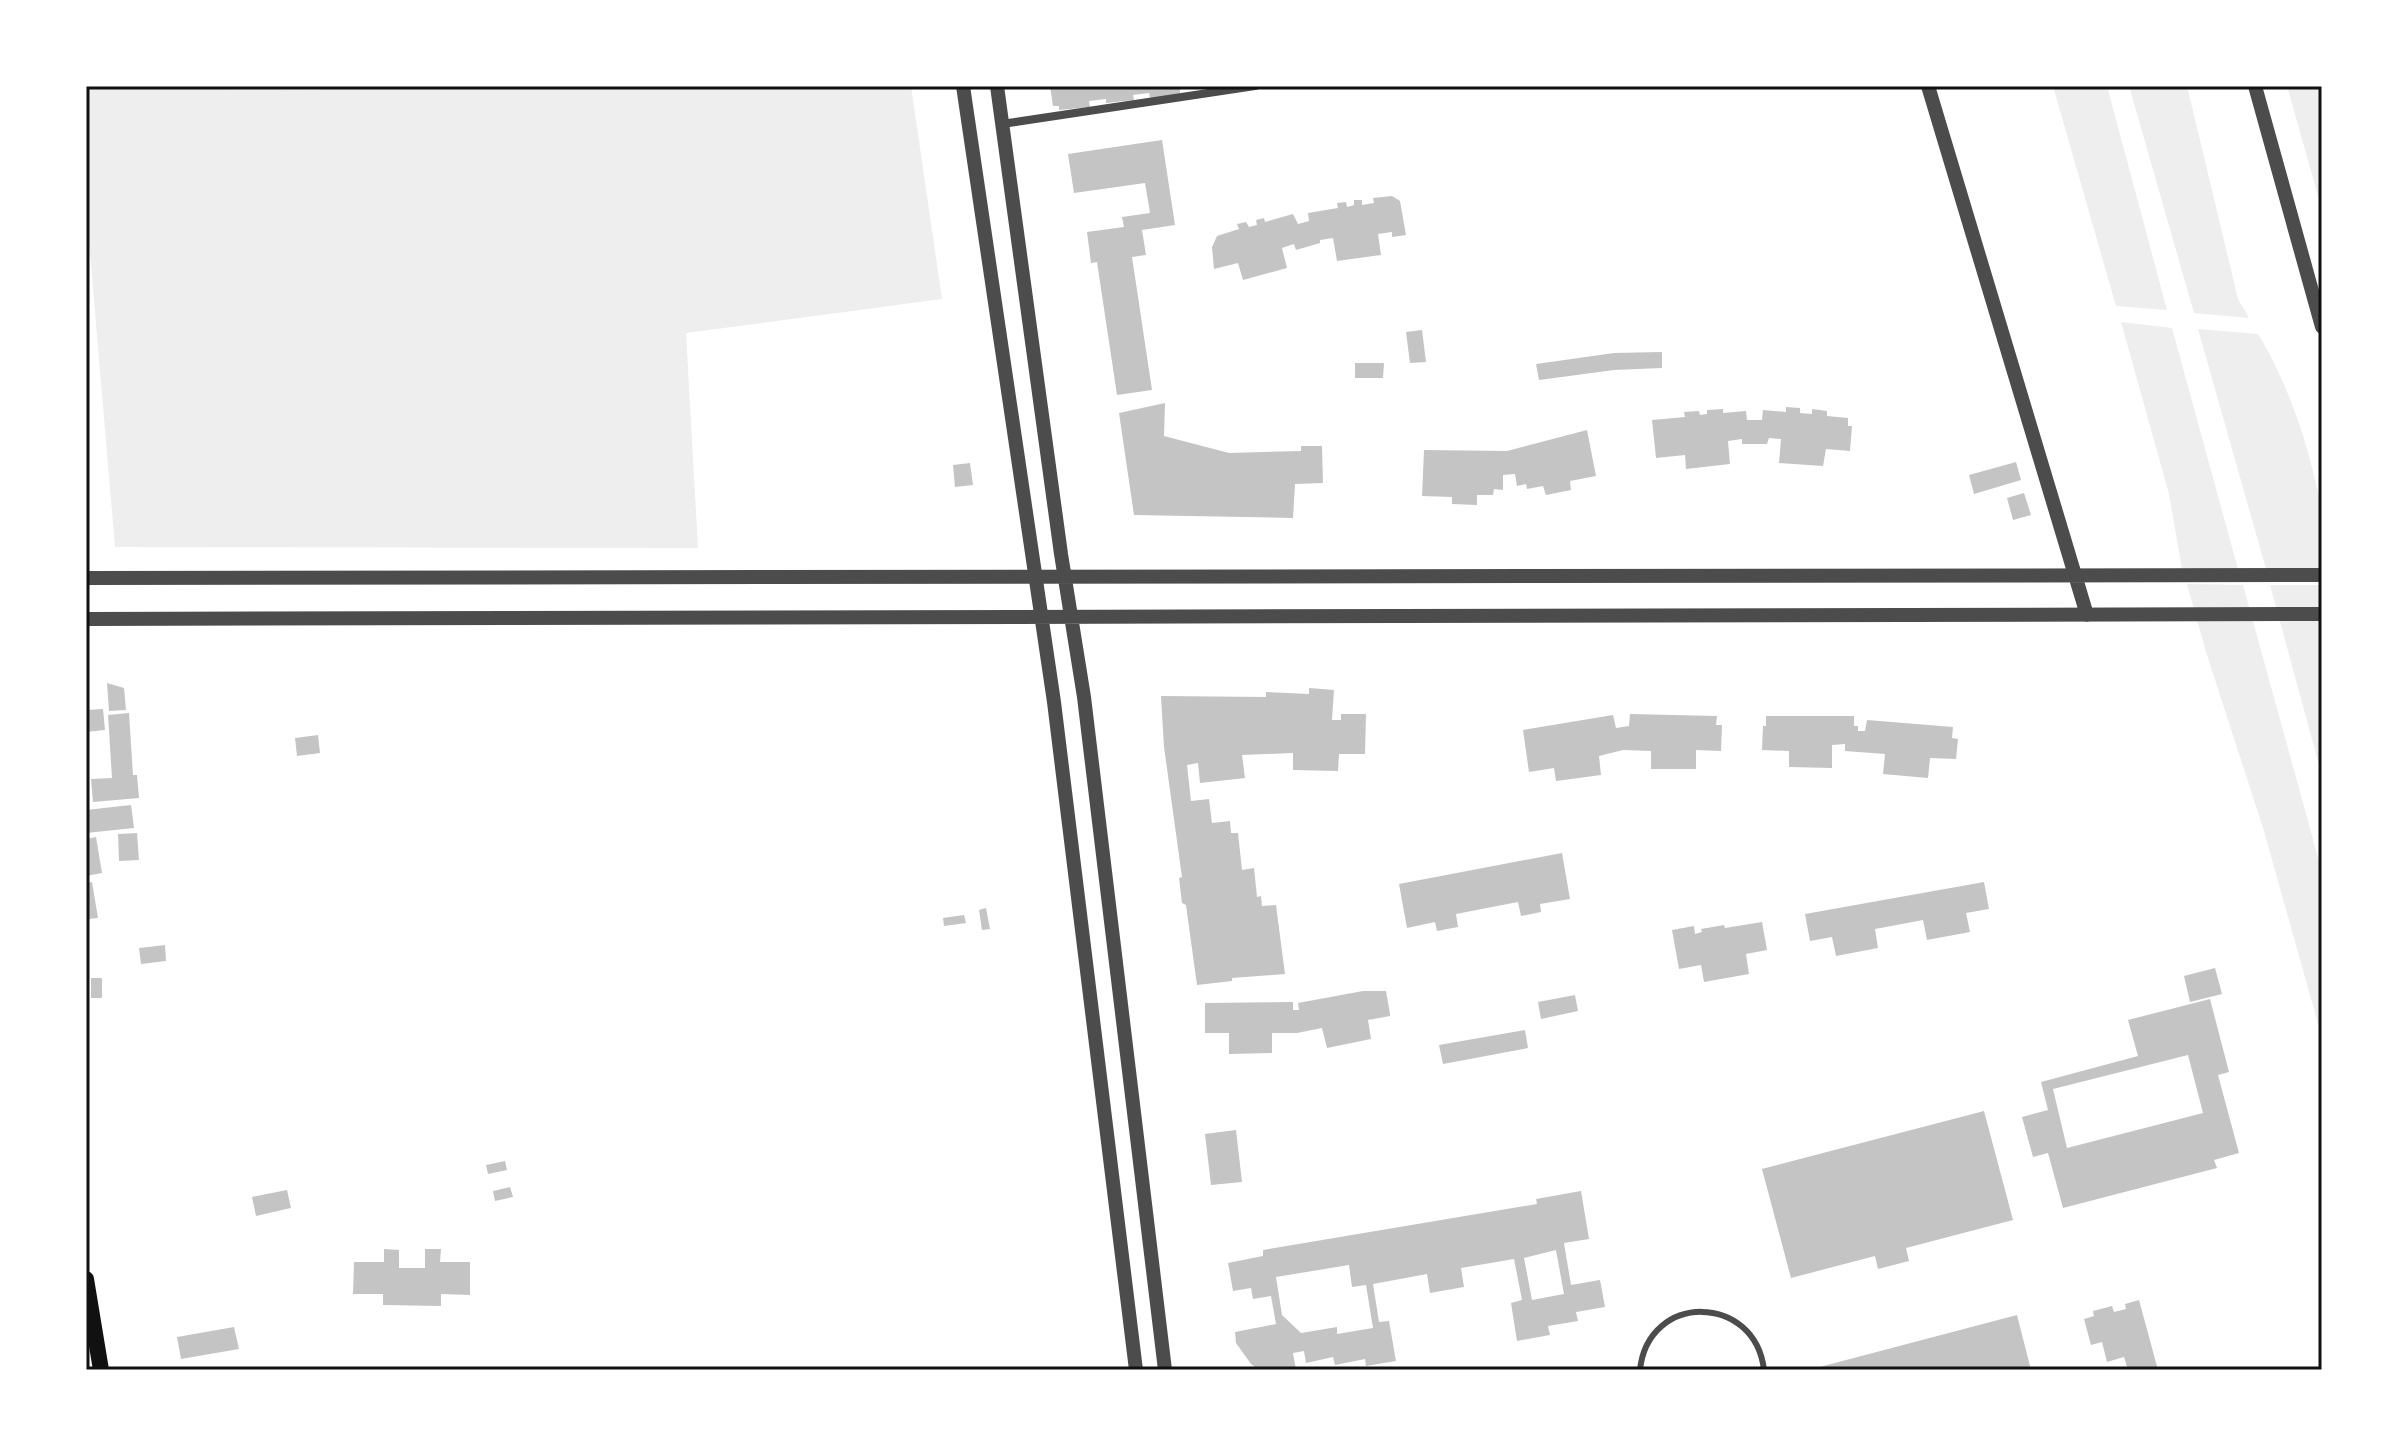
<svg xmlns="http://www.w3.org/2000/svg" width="2408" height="1456" viewBox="0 0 2408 1456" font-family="Literata,serif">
<rect width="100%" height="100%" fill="#fff"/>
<path fill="#eee" d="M321,86H911L942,299L686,333L698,548L115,547L86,206V88L320,90Z
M2053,86H2107L2167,310L2116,306Z
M2129,86H2187L2238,299L2249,318L2194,313Z
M2287,86H2322V210Z
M2121,322L2172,328L2238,569H2182L2169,494Z
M2198,329L2258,334C2288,382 2311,452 2321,508C2325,527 2322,550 2322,569H2266Z
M2187,584L2243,585L2322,872V1038L2264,831L2206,652Z
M2270,585H2322V776Z"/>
<path fill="#c4c4c4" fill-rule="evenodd" d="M1050,86H1184V89H1180V95L1150,98L1149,93L1133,95L1134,100L1106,103V99L1089,101L1090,107L1059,110V106H1053Z
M1162,140L1175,225L1142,230L1146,255L1132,257L1152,390L1117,395L1097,262L1091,263L1087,232L1124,227L1122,217L1150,213L1145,183L1074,193L1068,154Z
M1392,196L1400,201L1406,235L1392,237V232L1378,234L1381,255L1337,261L1333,238L1320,240V243L1296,250L1294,244L1282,248L1287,268L1243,280L1238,263L1214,269L1212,247L1217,236L1239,229L1237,224L1246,222L1249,227L1257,225L1256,220L1264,218L1265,222L1293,214L1298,224L1309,221L1308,213L1338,208L1337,203L1346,202L1347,207L1354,205V200H1362V205L1374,203L1373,198Z
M1422,330L1426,362L1410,363L1406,332Z
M1662,352V368L1614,370L1539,380L1536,364L1614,353Z
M1355,363H1384L1383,378H1355Z
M1165,403L1164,436L1229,453L1301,451V446H1322L1323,483L1295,484L1293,518L1134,515L1119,413Z
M1786,407L1800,408V413L1812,414V409L1827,411V416L1848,418V426H1852L1850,451L1826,449L1823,466L1779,463L1781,439L1769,438L1767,444H1742V439L1728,441L1730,464L1686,469L1685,455L1656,458L1652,420L1685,417L1684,412L1699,411L1700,415L1707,414V410L1723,409V413L1746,411L1747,420H1762L1763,410L1786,412Z
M1587,430L1596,476L1570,481L1571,490L1546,495L1543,486L1527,489L1526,484L1517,486L1515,474L1503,475V490L1494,489L1493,495H1477V505L1452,504V497L1422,496L1424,450L1507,451Z
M2016,462L2021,480L1974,494L1969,475Z
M970,463L973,485L955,487L953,465Z
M2024,493L2031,515L2013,520L2007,498Z
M107,683L124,688L126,710L109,711Z
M1309,688L1334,690L1332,720H1341V714H1366L1365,754H1339L1338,771L1293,770V753L1242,755L1245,778L1200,783L1198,763L1187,765L1191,801L1209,799L1212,823L1230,821L1231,833H1238L1242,870L1254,868L1257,897L1261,896L1262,906L1276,905L1285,974L1232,978V981L1197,985L1186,905L1182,903L1179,878L1182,877L1164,747L1161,696L1266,697V692L1309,694Z
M103,709L105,730L86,732V710Z
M129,713L133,775H137L139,798L93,802L91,779L112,778L108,715Z
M1630,714L1717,716L1716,725H1722L1721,751L1696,750V769H1651V751L1623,750L1599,756L1601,775L1556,781L1554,768L1529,772L1523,730L1613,715L1616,728L1629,726Z
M1766,716H1854V726H1858V731H1865L1867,720L1953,727L1952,738L1958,739L1956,759L1930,758L1928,778L1883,774L1885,754L1845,751V744L1832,745V768L1789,767V751L1762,750L1763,726H1766Z
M318,735L320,753L297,756L295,738Z
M131,805L134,828L86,833V810Z
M137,833L139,860L119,861L118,834Z
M96,837L102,873L86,876V839Z
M1562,853L1570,899L1540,904L1541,912L1521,916L1518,902L1456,914L1458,927L1437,931L1435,922L1407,928L1399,884Z
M92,882L98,918L88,919L86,883Z
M1984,882L1989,909L1966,913L1970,932L1927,940L1923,920L1875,929L1878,948L1836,956L1832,937L1810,941L1805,914Z
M986,908L990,929L982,930L979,910Z
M964,915L966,923L944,926L943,918Z
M1762,922L1767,950L1746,954L1749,974L1704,982L1701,965L1679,969L1672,930L1694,926L1695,934L1702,932L1701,929L1724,925L1725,928Z
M165,945L166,961L141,964L139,948Z
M2215,968L2222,994L2190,1002L2184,976Z
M91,978H102V998H91Z
M1363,991H1386L1390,1014V1016L1368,1020L1371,1039L1327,1048L1322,1028L1297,1033H1272V1053L1229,1054V1033H1205V1003L1293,1002V1010H1299L1298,1003Z
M1575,995L1578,1011L1541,1019L1538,1002Z
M2210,999L2229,1072L2218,1075L2239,1153L2214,1160L2217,1168L2063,1208L2048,1153L2033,1157L2022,1117L2048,1110L2041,1082L2138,1056L2128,1020ZM2188,1055L2203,1113L2067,1148L2053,1089Z
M1525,1030L1528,1048L1443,1064L1439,1045Z
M1984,1111L2013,1220L1906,1248L1909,1261L1878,1269L1875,1256L1791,1278L1762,1169Z
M1236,1130L1242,1182L1211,1185L1205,1134Z
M505,1161L507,1170L488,1174L486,1165Z
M510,1187L513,1197L495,1201L493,1191Z
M287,1190L291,1208L256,1216L252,1197Z
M1581,1191L1589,1239L1564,1243L1571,1285L1600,1280L1605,1307L1576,1312L1578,1321L1548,1326L1550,1335L1517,1341L1511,1303L1522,1300L1514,1259L1461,1268L1464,1287L1430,1293L1427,1274L1373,1284L1379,1322L1389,1321L1396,1361L1366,1366L1365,1359L1335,1365L1333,1357L1306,1363L1304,1351L1293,1353L1296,1370H1259L1251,1364L1236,1343L1235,1332L1276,1324L1271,1296L1253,1299L1251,1288L1233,1291L1228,1263L1263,1256V1250L1537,1204L1536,1199ZM1556,1250L1564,1294L1532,1300L1524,1258ZM1349,1265L1352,1287L1366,1285L1373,1328L1337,1334V1327L1301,1333L1282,1315L1276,1277Z
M384,1249L399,1250V1268H425V1249H441L440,1262H470V1295L441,1294V1306L383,1305V1294H353L354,1262H384Z
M2139,1300L2158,1370H2128L2124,1357L2107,1362L2102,1342L2091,1345L2084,1319L2094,1316L2093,1311L2112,1306L2114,1312L2126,1309L2125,1304Z
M2017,1315L2031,1370H1812V1369Z
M234,1327L239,1349L181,1359L177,1337Z"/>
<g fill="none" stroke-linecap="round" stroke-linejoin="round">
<path stroke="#4c4c4c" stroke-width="6" d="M1640,1370C1648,1292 1755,1293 1764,1370"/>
<path stroke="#4c4c4c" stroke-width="8" d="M1002,124L1255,86"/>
<path stroke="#4c4c4c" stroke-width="14" d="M963,86L1054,702L1136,1370
M997,86L1061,554L1084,697L1165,1370
M1928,86L2087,615
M2255,86L2322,327
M86,578L2322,575
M86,619L2322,614"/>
<path stroke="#111" stroke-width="16" d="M86,1279L101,1370"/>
</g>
<rect width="2408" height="1456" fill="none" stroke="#ffffff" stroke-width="176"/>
<rect x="88" y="88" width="2232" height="1280" fill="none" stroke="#111" stroke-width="3"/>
</svg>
